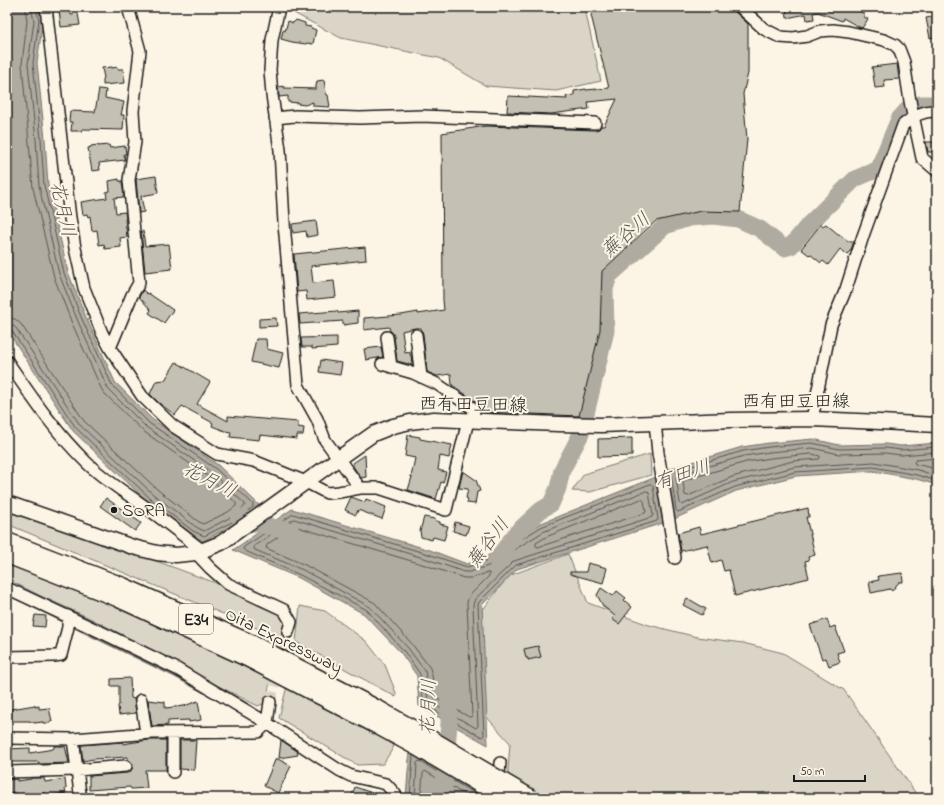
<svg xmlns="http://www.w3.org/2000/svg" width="944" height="805" viewBox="0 0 944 805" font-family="'Indie Flower','Klee One',sans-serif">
<rect width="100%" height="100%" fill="#fcf5e5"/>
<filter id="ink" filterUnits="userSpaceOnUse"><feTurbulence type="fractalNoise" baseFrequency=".025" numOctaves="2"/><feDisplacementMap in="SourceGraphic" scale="8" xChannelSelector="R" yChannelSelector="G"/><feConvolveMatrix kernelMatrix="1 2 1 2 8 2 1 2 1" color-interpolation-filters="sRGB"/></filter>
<g filter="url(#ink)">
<path fill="#dbd5c8" stroke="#7c7872" d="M289,7H589L586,14L601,81L556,91L486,86L439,58L341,38L288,10Z
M650,454L651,475L590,492L572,491L584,474Z
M7,506L224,586L281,611L287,623L283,639L7,524Z
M568,554L588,603L649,625L697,637L743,643L783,653L844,690L919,798H506L510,743L475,704L473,623L508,576Z
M7,556L273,671L265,703L258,706L7,579Z
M300,606L325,611L366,641L385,665L396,693V697L296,642Z
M289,678L398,731L393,748L383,764L357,765L279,718Z"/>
<path fill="#b0aba1" stroke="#75726c" d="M7,7H40L43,20L37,63L45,139L48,185L68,272L85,315L115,382L152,419L218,465L260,506L236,524L203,541L191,534L148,502L73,431L7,330Z
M813,439L839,445L886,444L901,446L937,443V485L916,479L873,471L796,476L736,491L674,519L666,470L742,447L769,443Z
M656,477L663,523L517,569L482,605L488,745L419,706L417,676L401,653L364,614L299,578L233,550L292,509L430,550L467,564L484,558L539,524Z
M410,745L484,788L483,798H406Z"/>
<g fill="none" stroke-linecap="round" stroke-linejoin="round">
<path stroke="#575551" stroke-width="1" d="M7,318L15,319L21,324L84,421L158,490L199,522L203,524L228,512L236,506V503L209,477L143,431L104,393L101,388L71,321L54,277L33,188L22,64L27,21L25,7
M7,324L12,325L16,328L80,425L154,495L196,527L204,531L231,517L245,506V504L212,473L146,427L108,389L77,319L59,274L39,186L36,140L28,64L34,21L31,7
M7,329H10L12,331L76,428L151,499L193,531L204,536L234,521L253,507V504L216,469L149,423L112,385L81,317L64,273L44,185L41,139L33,63L39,20L36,7
M937,447L901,450L886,448L839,449L812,443L769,447L743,451L672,472L671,474L676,510L678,512L735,487L795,472L873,467L917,475L937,481
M937,452L901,455L885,453L839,454L812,448L770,452L744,456L678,475L676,478L680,503L682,505L733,482L795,467L874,462L918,470L937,476
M812,454L820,456V458L819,459L793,461L732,477L688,496L685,495L683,482L685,480L746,462L771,458Z
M937,458L916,460L914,462L915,464L937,469
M651,484L653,486L658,519L657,521L516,565L479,602L478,605L484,735L482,737L423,704L420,674L404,651L367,610L300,575L245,551L243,549L244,547L293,514L428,554L467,567L486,561L541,527Z
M647,491L649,493L653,515L652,517L514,561L475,599L473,605L478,726L476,728L428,701L426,676L425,671L408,648L370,607L303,570L255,550L254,548V546L294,519L427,559L464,572H470L488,566L543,532Z
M642,499L644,501L646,511L645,513L538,547L536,546V543L546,537Z
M294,526L425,565L464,578H471L487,573H489V576L471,594L468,599L467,603L472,715L471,717H469L434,697L432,675L430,668L412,644L375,603L305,565L266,548L267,545Z
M410,798L413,755
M415,798L417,763L419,761L474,793V798
M421,798L423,773L425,771L467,796L468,798"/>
<path stroke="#75726c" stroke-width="3" d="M7,582L85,617L159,654
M9,595L65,622
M72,626L175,676L204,692
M206,680L252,707"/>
<path stroke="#b0aba1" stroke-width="17" d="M238,516L254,523L291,531
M496,560L516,533L541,510L551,504L558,488L562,470L581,434L606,331L605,289L609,276L665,226L689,218L713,216L738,219L760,229L784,248L791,246L810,223L855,179L878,169L899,119L908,109L920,104H937
M443,798L449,723V700"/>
</g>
<path fill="#c4c0b3" stroke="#1c1c1c" d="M594,7H730L748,24V73L743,94L747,139L740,212L701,211L656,221L602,271L600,330L579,416L484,412L481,410L480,406L478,403L452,385L451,374L437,376L427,372L423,334L421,328H415L402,331L405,353L410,352V355H411L412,365L397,361L394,336L392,332L390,331L389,327L364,330V318L401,315L418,312V314L444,310L443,300L442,133L486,126L595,130L599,129L601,126H604L617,99L588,102L589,109L551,114L507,112L508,96L567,99L566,96L574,95V91L586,89V90L609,88L591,15Z
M786,7H854L864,14V17L868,19L862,28L859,27L843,18L842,21L818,12L813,13L814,19L807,20L806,14L787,18Z
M70,9L71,15L78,14L80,25L61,27L59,10Z
M937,16V23H935L937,36L930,38L926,18Z
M296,20L305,23V26L311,27V28L316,30L313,44L307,43L306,44L292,42L281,39L283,30L285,31L288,21L293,23Z
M897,64L899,79L884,80L885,87L875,88L872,67Z
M112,67V68L117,67L118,69H123L125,83L103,85V79L104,78L102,68Z
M324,80L326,93L327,95H328L330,107L313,106V102L305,105L298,104L299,103L288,102V96L279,97L278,87L284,86V88L316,89V86L317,81Z
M99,89L106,90L105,98L124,102L121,115H124L123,130L82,129V131H71L72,122H69L70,111L95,112Z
M926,142H937V152H928Z
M98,145V146L109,145L110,148L125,146L126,154H124L125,160L99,163L100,170L92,171L88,148L91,147V146Z
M156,176L158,193L141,196L144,212L139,213L136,179Z
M119,179V181H122L124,197L114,198L116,213L125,212L126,219H125L127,237L120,238L121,247L105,249L104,244L99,245L97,230L92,231L90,216L88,217L87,214L83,215L81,202L107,198L106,192L110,191L109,181Z
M316,221L318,235L307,237L306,231L293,233L292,224Z
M821,224L823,226L826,224L838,234H839L848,241H854L851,250L847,254L840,249L828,265L823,261L821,263L810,254L809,255L801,249Z
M143,231L145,246L169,244L172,269L145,272L141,232Z
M365,247L366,260L311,266L313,283L334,281L336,297L307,300L306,291L297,292L294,254Z
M143,290L147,294L148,293L173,310L164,323L149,313L151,310L139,297Z
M337,311L338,313L358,311V323L343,325V321L300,324L299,314Z
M276,318L277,326L259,327V319Z
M337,337V347L312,349V347H302L301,338Z
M256,339H266L267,349L283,353L279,368L251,362Z
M381,347L383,357L366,360L364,349Z
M321,360L342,363L340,375L319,372Z
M176,362L210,382L197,404L228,421V416L298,422V427L304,428L303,435H297V439L260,435L259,440L230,437L231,432L225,431L212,426L213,423L182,406L175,415L159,403L150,394L156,381L165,380Z
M408,435L420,437V439L452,445L449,458L440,456L438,470L446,472L443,483L441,482L436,499L408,490L412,477H411L415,458L405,456Z
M632,438V456L598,457V439Z
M365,455L366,477L361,478L353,466V463Z
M463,471L476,480L480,491L477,492L475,504L467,503L468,499L466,498L468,489L459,488Z
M351,497L365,502L366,499L386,507L382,519L358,510L356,515L345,510Z
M106,498L141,523L135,531L100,506Z
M808,508L809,517H806L815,555L808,557L809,560L805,561L809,578L735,596L729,570L724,571L721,560L712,563L707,545L681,551L678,533L699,527L701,534Z
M424,517L435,519L436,521L440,522V524L448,526L444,540L433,537L432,540L421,537L420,531Z
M455,522L469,526L466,535L453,531Z
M588,563L607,568L603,583L570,574V572H586Z
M902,573L903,582H899L892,591L890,589L871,593L869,582L879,580L878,576Z
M601,588L613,596L617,591L626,598L624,600L632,607L619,624L612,619L615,616L603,606L597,595Z
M687,598L706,609L702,615L683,605Z
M35,615L46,616L45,627L33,626Z
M827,619L830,628L835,626L844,651L837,653L840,662L829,666L826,658L822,659L810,625Z
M538,646L541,657L528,660V658H526L524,649Z
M130,678L131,698L134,699L136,713L119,715L118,706L119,705V686H111V679Z
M148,700L165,702V708L184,706L198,701L201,720L189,722V720L168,721V725L152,726Z
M35,705V707L39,706V709L49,708L52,721H50V723H43V722L34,723V722H30V721H11V709Z
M148,740H166V770H145L147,788L131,789L130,787L89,790V776L127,773L130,772L132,769L133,765L131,762L128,759V757L94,759L83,761L81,745L123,742V744Z
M180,740H196L194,770L180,769Z
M281,740L297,751L298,755L279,758Z
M54,746H65L69,763L39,764V762H8L7,749L30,748V753L53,749L54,748Z
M276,758L291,766L278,793L264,786Z
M31,778H44L45,782L65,779L66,788L65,789L66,793L46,796L45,793L19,797V795L14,796V792L7,793V780L17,779V781L31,779Z
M355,787L384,797V798H351Z"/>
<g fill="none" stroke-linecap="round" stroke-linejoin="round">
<path stroke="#dad4c7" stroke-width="11" stroke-dasharray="11 5.5" stroke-linecap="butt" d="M270,702L288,632"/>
<g stroke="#1c1c1c" stroke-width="14">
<path id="minor" d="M46,7L70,218L75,248L84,288L102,333L110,348L142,396L173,426L217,454L254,461L306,482L327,493L339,492L360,488H379L446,510L468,421
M279,7L272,40L270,70L272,95L280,150L284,223L298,385L317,419L325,440L360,488
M740,7L764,29L780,37L793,38L807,36L820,31L833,30L849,32L884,40L895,45L899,49L904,62L910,101L922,158L937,171
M275,118L295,116L360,118L422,116L595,123
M416,335L421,377
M387,337L391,367
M110,348L132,295L139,283L129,180L135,142L133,111L140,51L128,7
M7,361C31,396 55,432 86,462C101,477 120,489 137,501C160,517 181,534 203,551
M382,364L413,373L437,384L474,409L473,421
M812,419L831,325L846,289L863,236L903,125C914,116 923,110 937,111
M655,422L658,453L675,558
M196,553L210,568L228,584L284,610L291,622L288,632
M7,588L105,634L177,669L267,723L339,770L351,776L386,784L395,794L397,798
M7,657L54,656L61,655L68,627V616
M141,700L146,733
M173,733V772
M7,738L73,739L152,733L258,732L267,723L270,702
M73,739L80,793
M7,772L77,770L126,766
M498,783L500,763"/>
</g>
<g stroke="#1c1c1c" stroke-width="17">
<path id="major" d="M7,503L133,547L157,553L176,555L196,553L221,543L339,458L373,434L393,426L410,422L434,419L558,424L601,425L731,420L812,419L880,422L937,425"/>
</g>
<g stroke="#1c1c1c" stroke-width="19">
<path id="highway" d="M7,541L123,586L253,644L380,710
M7,555L117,598L247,658L374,724"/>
</g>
<use href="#minor" stroke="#fcf5e5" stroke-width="11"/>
<use href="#major" stroke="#fcf5e5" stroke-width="14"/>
<use href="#highway" stroke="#fcf5e5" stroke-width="16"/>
<g stroke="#1c1c1c" stroke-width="19" stroke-linecap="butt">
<path id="highway-bridge" d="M380,710L426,736L531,798
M374,724L420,749L503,798"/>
</g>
<use href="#highway-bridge" stroke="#fcf5e5" stroke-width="16"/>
</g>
</g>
<circle fill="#1c1c1c" stroke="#fcf5e5" stroke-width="1.5" cx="114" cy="510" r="4"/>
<g text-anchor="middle" stroke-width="4" stroke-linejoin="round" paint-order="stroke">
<rect fill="#fcf5e5" stroke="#5f5d58" stroke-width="1" x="179" y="604" width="34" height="30" rx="3"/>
<g font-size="17" font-weight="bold" fill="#1c1c1c">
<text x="196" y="625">E34</text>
</g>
<g font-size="18" fill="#1c1c1c" stroke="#fcf5e5">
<text x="796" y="407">西有田豆田線</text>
<text transform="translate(473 404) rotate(1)" y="6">西有田豆田線</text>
<text transform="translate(284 640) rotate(26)" y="6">Oita Expressway</text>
</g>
<g font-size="18" fill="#1c1c1c" stroke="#fcf5e5" text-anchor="start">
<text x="122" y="516">SORA</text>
</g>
<g font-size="19" font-style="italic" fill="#575551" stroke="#fcf5e5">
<text transform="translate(64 209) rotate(77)" y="7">花月川</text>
<text transform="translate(625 234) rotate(-41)" y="7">蕪谷川</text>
<text transform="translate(682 473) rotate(-18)" y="7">有田川</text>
<text transform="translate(210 479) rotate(27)" y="7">花月川</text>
<text transform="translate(487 542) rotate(-53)" y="7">蕪谷川</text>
<text transform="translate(427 707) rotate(-88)" y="7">花月川</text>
</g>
</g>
<rect width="944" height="805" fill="none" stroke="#fcf5e5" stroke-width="24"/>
<rect x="12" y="12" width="920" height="781" fill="none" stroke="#1c1c1c" stroke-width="1.5" filter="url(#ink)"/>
<path d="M794 775v6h71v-6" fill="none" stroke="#1c1c1c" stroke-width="2"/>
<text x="800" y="775" font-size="12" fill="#1c1c1c" stroke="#fcf5e5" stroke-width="3" paint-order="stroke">50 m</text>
</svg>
